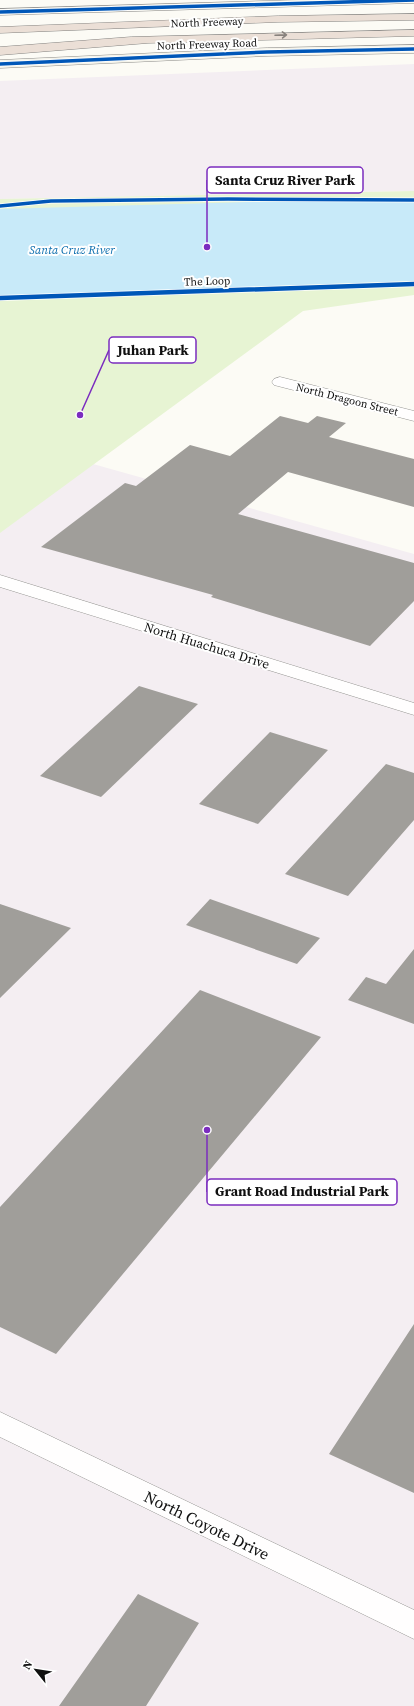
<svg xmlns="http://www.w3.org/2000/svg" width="414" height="1706" viewBox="0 0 414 1706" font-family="'Source Serif 4',serif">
<rect width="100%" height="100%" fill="#fcfbf5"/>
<path fill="#f4eef2" d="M414,64V191L0,199V81Z
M93,464L414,554V1706H0V532Z"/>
<path fill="#e7f4d3" d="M414,191V295L303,311L0,533V199Z"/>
<path fill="#c8eaf9" d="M248,202H414V281L0,296V209Z"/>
<path fill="#a09e9a" d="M280,416L308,423L317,416L346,423L329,437L414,459V507L288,472L238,514L414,563V601L370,646L211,597L213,595L41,547L125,483L136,486L190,445L230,456Z
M139,686L198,704L101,797L40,776Z
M270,732L328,750L258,824L199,804Z
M386,764L414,773V820L348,896L285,874Z
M210,899L320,938L297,964L186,925Z
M0,904L71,928L0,998Z
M414,949V1024L348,1000L366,977L386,984Z
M200,990L321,1037L56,1354L0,1327V1207Z
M414,1324V1493L329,1454Z
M138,1594L199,1623L146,1706H59Z"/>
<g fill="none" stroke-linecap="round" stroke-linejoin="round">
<g stroke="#969693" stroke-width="1">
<path id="street" d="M280,377L414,411V421L274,385L272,382L274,379Z
M0,575L414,703V715L0,587Z
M0,1412L414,1610V1639L0,1437Z"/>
</g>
<g stroke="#8d8c8a" stroke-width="1">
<path id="secondary" d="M298,0H414V3L0,15V9Z
M414,45V53L267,56L0,68V60L267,48Z"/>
</g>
<g stroke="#848380" stroke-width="1">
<path id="highway" d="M414,14V20L278,22L0,33V27L278,16Z
M414,30V36L148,43L0,55V47L131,37Z"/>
</g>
<use href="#street" fill="#fffefe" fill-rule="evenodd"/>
<use href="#secondary" fill="#f5f4eb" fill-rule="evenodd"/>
<use href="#highway" fill="#ebdfd6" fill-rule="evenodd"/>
<g stroke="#fff" stroke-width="5">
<path id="cycleway-far1" d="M0,12L414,0
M0,64L267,52L414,49
M0,206L51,201L228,199L414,200"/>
</g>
<g stroke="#fff" stroke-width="6">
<path id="cycleway" d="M0,298L414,284"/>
</g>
<use href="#cycleway-far1" stroke="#0057b8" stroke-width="3.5"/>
<use href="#cycleway" stroke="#0057b8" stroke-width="4.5"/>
</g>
<defs><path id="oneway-shaft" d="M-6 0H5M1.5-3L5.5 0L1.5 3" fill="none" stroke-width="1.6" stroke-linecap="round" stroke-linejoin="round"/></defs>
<use stroke="#88827d" href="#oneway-shaft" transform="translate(281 35) rotate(-2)"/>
<g text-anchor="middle" stroke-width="4" stroke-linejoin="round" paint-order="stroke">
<g font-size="11" fill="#101010" stroke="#fff">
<text transform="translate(207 22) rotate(-2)" y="4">North Freeway</text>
<text transform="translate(207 44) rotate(-2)" y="4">North Freeway Road</text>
<text transform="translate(207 281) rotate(-2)" y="4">The Loop</text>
<text transform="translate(347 399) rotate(14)" y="4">North Dragoon Street</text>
</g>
<g font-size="12" font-style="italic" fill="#0c6eae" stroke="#fff">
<text x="72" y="254">Santa Cruz River</text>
</g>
<g font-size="13" fill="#101010" stroke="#fff">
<text transform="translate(207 645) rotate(17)" y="5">North Huachuca Drive</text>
</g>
<g font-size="16" fill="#101010" stroke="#fff">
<text transform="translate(207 1525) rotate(26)" y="6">North Coyote Drive</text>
</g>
</g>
<path fill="none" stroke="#7b2cbf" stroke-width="1.5" d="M207 247L207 180M80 415L109 350M207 1130L207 1192"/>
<g fill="#7b2cbf" stroke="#fff" stroke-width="1.5">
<circle cx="207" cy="247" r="4"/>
<circle cx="80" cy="415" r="4"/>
<circle cx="207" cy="1130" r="4"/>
</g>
<g fill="#fff" stroke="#7b2cbf" stroke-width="1.5">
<rect x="207" y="167" width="156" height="26" rx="4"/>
<rect x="109" y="337" width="87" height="26" rx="4"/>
<rect x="207" y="1179" width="190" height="26" rx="4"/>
</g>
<g font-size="14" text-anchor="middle" font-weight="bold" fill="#101010">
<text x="285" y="185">Santa Cruz River Park</text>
<text x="153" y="355">Juhan Park</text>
<text x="302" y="1196">Grant Road Industrial Park</text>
</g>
<g transform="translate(36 1670) rotate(300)" stroke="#ffffff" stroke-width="3" paint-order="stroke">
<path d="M0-3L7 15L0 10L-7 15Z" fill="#101010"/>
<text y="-6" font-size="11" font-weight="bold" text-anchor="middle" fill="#101010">N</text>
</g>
</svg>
